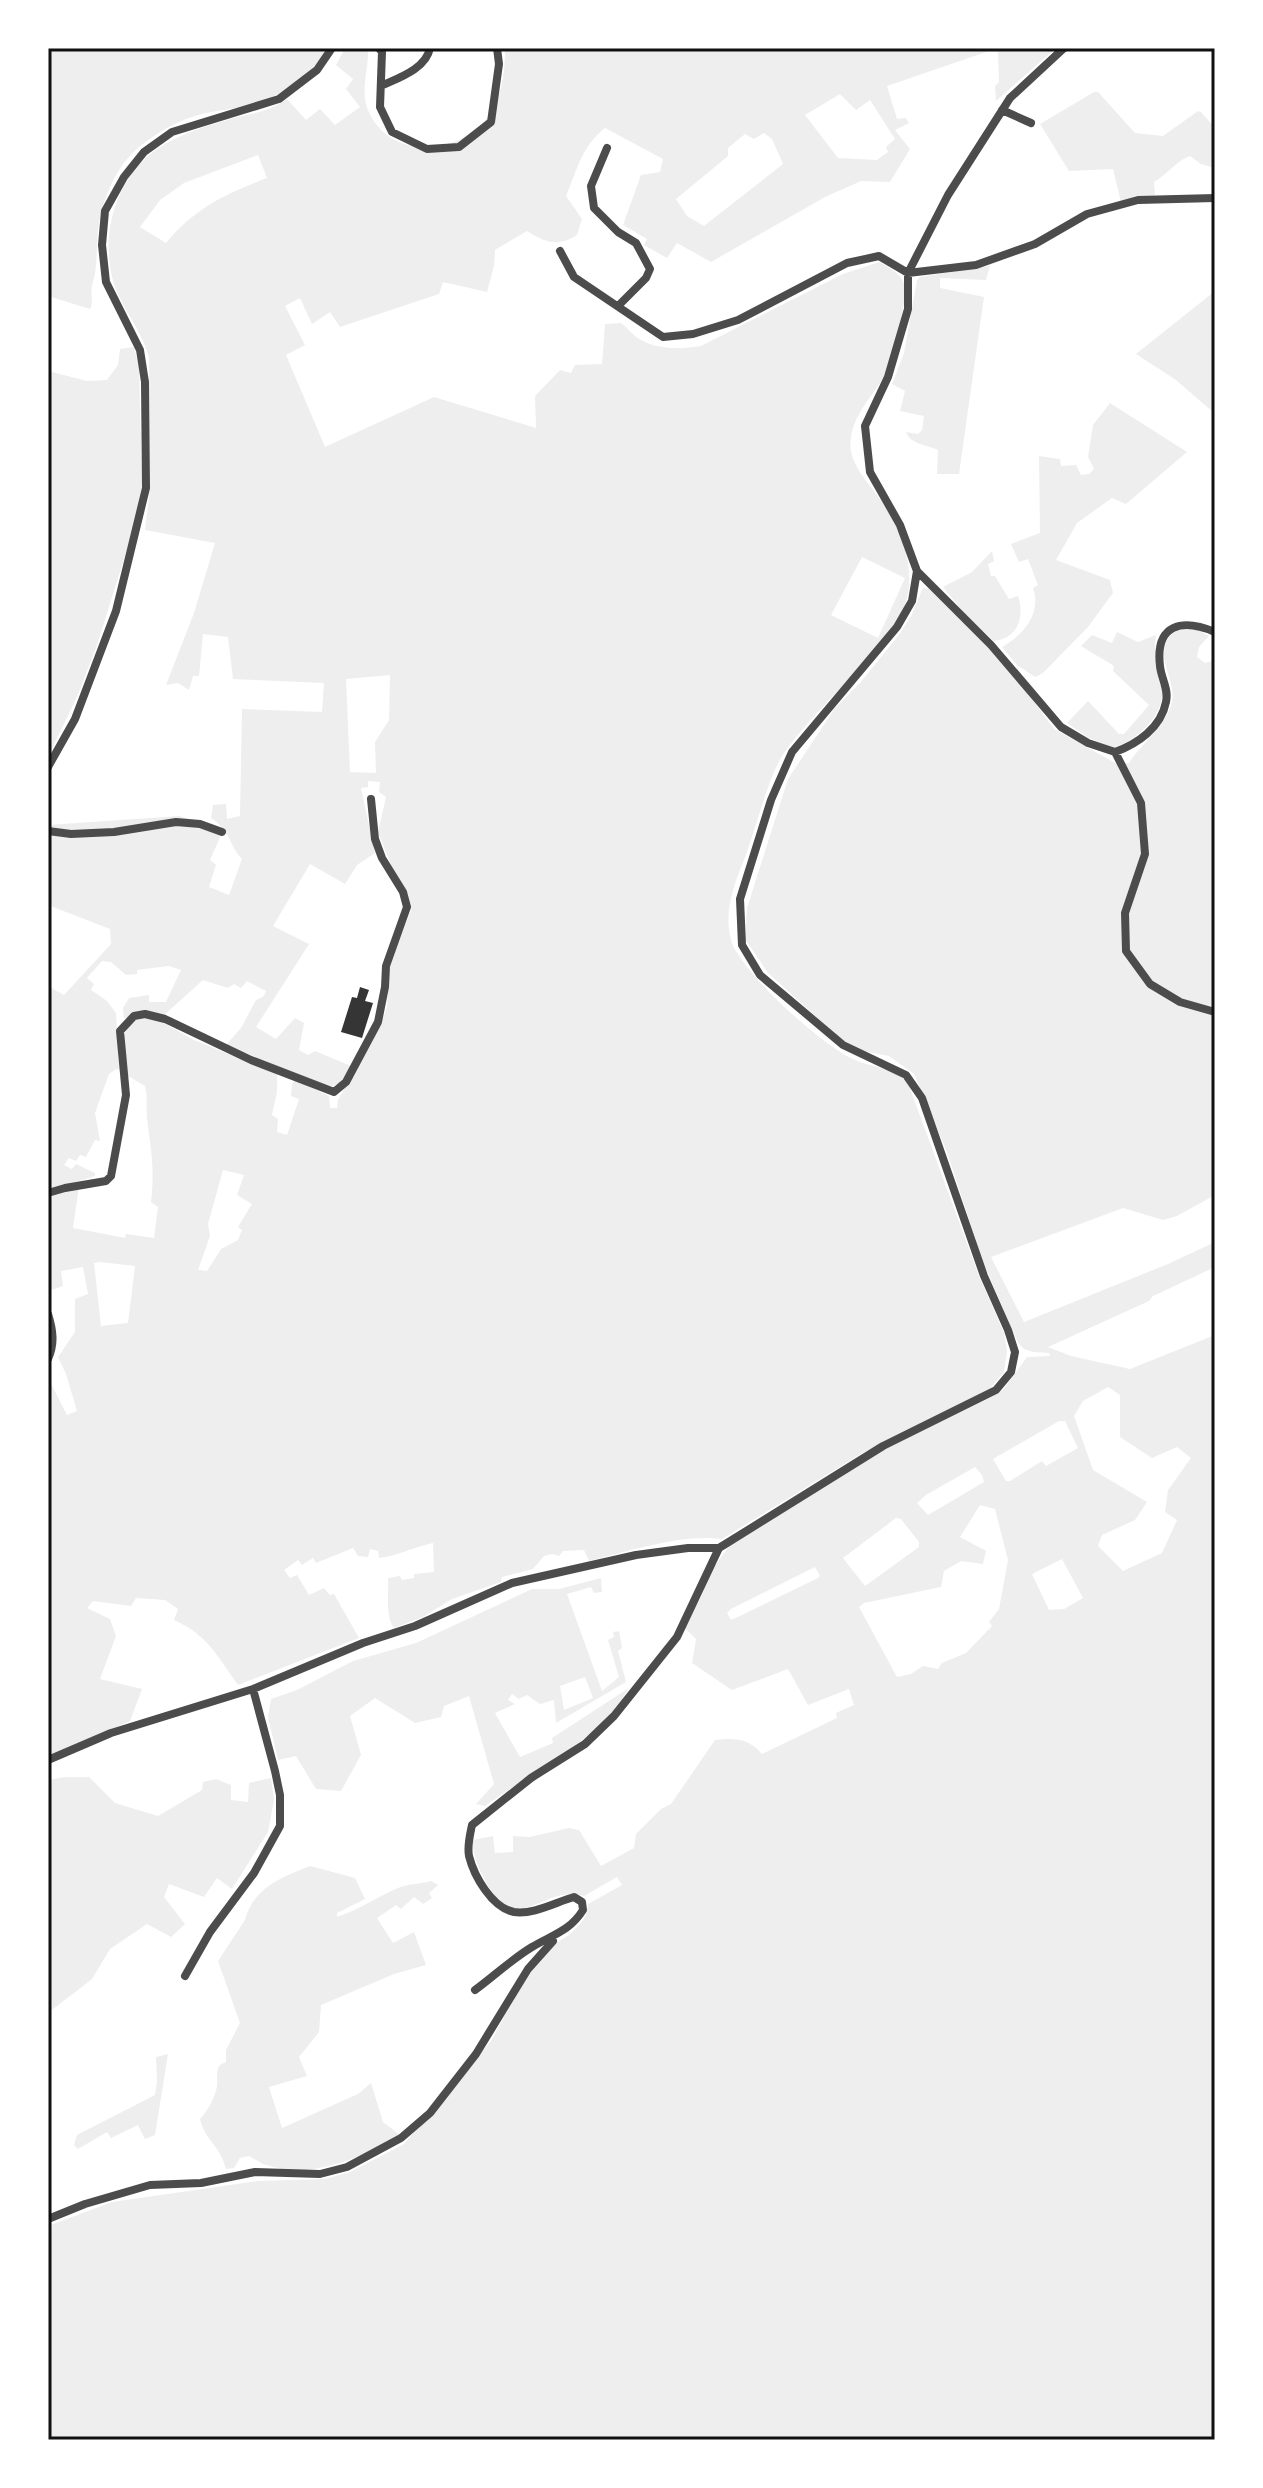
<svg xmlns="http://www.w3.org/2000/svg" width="1263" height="2488" viewBox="0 0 1263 2488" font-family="Cabin,sans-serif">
<rect width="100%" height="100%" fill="#fff"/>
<path fill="#eee" fill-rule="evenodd" d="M48,48H327C314,75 278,98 250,105C232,110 213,110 195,116C172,123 144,140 128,158C112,176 100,208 98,231C96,250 98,268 92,285C90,293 94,301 90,309L48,296Z
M345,48H368C369,67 360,92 368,110C390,164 468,155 493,109C503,91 505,68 505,48H1056L996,101L995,86L999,82L998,53L995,49L887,86L897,119L906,118L909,123L895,130L910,149L890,182L861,181L825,197L711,262L677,243L667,258L644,245L647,239L623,225L641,175L660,172L663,159L605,128C582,146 577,170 566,196L582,219L577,235C558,247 546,243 527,231L495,250L494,266L487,292L443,282L439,294L340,327L330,312L312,324L300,298L285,306L305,345L286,355L325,447L434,397L536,428L535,396L560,370L571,373L575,365L602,364L605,324L621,323C628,328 634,337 641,340C658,350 683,349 701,346L843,274L879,262C890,268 901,273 905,286C908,296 891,363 885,374C874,395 855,412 851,437C847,461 864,477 877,495C900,527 919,570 904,608C898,623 886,636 876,648C847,684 811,715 784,753C769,775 756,827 746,855C735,882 722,913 732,943C744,975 822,1045 853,1059C872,1068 893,1067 908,1083L979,1276L1004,1333L1007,1351L1004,1372L988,1391L864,1452L722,1539C682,1534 629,1551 589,1561L584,1550L563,1551L559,1556L552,1554L544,1556L533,1569L502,1577L501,1582L452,1599L423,1617L394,1628C385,1616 389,1594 388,1578L400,1576L402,1580L414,1578V1574L434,1572L433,1543C414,1547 397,1556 379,1558L378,1551L370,1549L368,1557L358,1556L353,1548L316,1563L313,1558L302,1565L298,1560L284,1570L290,1578L297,1575L309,1595L324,1588L330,1595L334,1594L359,1638L238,1685C217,1656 208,1635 174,1620L178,1609L165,1600L136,1598L131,1606L93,1601L87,1608L110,1619L116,1636L100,1679L142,1689L130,1721L48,1758V1378L67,1415L77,1411L66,1374L58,1357L75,1332V1299L88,1294L83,1267L61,1271L63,1286L48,1291V1198L79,1187L73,1228L125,1238L126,1234L154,1238L158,1207L151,1202C155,1167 151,1152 147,1118C146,1106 148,1099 145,1086L128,1076L123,1040L127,1027L135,1019L147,1018L162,1022L194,1040L277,1074V1092L272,1115L278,1119L277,1132L287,1135L299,1099L291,1096L292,1084L295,1080L329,1096L330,1108H337L338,1100L381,1024L387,1007L390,961L411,911L408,895L391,865L378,832L386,797L379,792L380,782L368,781V787L361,788L375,853L357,865L345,884L310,864L273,926L309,944L256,1027L276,1039L295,1018L304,1023L299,1050L308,1055L315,1051L351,1066L340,1083L329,1087L226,1045L241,1028L256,1000L263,997L266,991L247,981L241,988L234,984L228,988L203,980L163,1016L136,1012L124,1019L123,1008L129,998L149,995V1002H166L181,970L169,966L137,970V974L126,975L111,962L102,961L87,978L94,984L91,990L107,1001L116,1013L119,1070L116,1069L109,1074L95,1113L100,1141L95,1140L86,1157L80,1155L76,1161L69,1158L64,1165L72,1169L76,1164L95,1173V1176L48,1191V986L64,995L111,944L110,929L48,905V825L179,816L197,821L221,835L210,860L216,865L209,887L229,895L242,859C228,844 232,832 211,818L213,805L226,804L227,819L240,816L242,709L322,712L324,683L233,679L228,637L203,634L199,676H193L189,690L178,683L166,685L194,613L215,543L145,530L150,489L149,357C141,328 121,308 113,280C100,233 116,178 157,149C176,136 202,127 224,121C247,114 267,113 287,99L306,120L320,109L335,125L360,107L346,89L353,79L336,65ZM840,94L856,110L870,100L895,139L886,147L888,152L877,160L838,158L805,115ZM764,133L772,139L783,164L704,226L687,216L676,199L728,156V148L745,134L754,139ZM258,155L267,178C226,194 195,208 166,243L140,227L160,200L184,183ZM862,557L905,578L878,638L831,615ZM390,675L389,720L375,742L376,773L350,772L346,679ZM223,1170L244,1175L237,1195L252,1204L238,1227L242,1230L238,1240L221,1249L207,1271L198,1270L210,1236L208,1224ZM100,1262L135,1266L128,1323L101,1326L94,1263Z
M1094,92H1098L1135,133L1163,136L1198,111L1201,112L1215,128V168L1201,164L1190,156C1176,161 1168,174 1154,182L1155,195L1121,202L1113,169L1069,171L1040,124Z
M990,266L986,280L940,278V288L984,297L959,474H937L938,450C927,445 910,444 906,432L918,434L922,430L924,416L900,411L905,391L892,384L904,353L917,280L920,277Z
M1215,291V411L1213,412L1176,380L1136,354Z
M134,347L139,367L142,484L132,534L96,648L77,697L48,757V371L87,381L107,380L118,365L120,349Z
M1110,403L1187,452L1126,504L1112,498L1077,523L1056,560L1110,580L1113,593L1088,627L1043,673L1035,677L1017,665L1002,647C1023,635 1042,614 1033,588L1038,585L1028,559L1019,562L1011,544L1040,533L1039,456L1060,459L1061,466L1076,465L1081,475L1089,474L1094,469L1088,457L1093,425Z
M992,551L994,561L988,564L991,576H995L1009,599L1018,596C1025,617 1018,638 994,641L964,613L943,587L972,572Z
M923,588L929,589L1008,667L1054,729L1117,764L1129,763C1141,744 1167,725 1172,702C1177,679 1149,650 1175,632C1188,623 1196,629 1209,636L1199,647L1197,657L1205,663L1215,660V1195L1177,1216L1163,1220L1123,1208L991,1257L1024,1322L1168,1264L1215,1242V1267L1153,1296L1149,1301L1048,1347L1071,1356L1130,1369L1215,1335V2440H48V2226L112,2202L258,2181L325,2179L350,2172L404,2144L491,2041L526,1977L553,1945L569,1935L580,1924L586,1916L588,1904L622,1885L617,1877L584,1896C545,1883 516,1940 486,1882C479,1869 472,1855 473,1840L493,1836L495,1853L513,1852V1836L530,1837L569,1828L579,1830L601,1866L634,1848L636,1834L661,1809L671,1804L715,1740C735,1738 748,1738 762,1754L837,1718L836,1713L854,1705L849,1689L808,1705L788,1669L732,1690L692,1663L696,1639L685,1628L702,1595L710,1573L729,1546L879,1452L990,1398L1003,1390L1027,1357L1050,1356L1049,1353L1033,1352L1024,1349L1018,1343L982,1259L947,1152L914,1074L889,1056L862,1051L841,1039L768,973L745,939L747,908L788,779L835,708L860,683L898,636L911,616ZM1108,1387L1120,1395V1437L1152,1458L1177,1447L1191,1458L1168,1490L1165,1512L1177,1520L1162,1553L1123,1571L1098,1546L1102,1535L1135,1520L1147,1502L1093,1470L1074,1416L1083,1401ZM1059,1421H1065L1078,1448L1046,1466L1042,1461L1010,1481H1006L993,1459ZM975,1467L982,1475L984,1482L928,1515L917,1503L926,1495ZM980,1505L995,1509L1008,1560L999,1609L989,1622L992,1626L966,1653L942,1663L938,1669L923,1666L911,1674L897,1677L859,1607L864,1603L941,1587L944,1571L961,1561L983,1564L986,1551L960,1537ZM896,1518L901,1519L919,1542V1547L865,1586L843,1558ZM1062,1559L1083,1598L1064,1609L1049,1610L1032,1574ZM815,1567L820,1576L818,1578L740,1616L731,1620L727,1613L731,1609Z
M1117,632L1138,642L1156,635C1153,654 1159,669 1162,686C1166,715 1138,740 1113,748L1087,737L1067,723L1088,701L1119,734H1124L1149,705L1113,671L1114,666L1081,646L1092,635L1112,643Z
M601,1578L602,1592L594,1593L591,1587L567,1594L602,1691L619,1677L608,1640L614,1637L613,1632L619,1631L622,1648L618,1651L626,1682L556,1723L554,1700L540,1704L527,1695L519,1699L512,1694L508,1700L515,1704L495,1713L520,1757L553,1743L552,1738L629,1688C599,1741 533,1771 485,1806L476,1804L494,1784L469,1696L444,1706L441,1717L415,1723L375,1698L350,1716L361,1755L341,1791L316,1789L296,1756L278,1760L268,1717L271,1699L297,1690L353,1661L416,1643L532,1589H559ZM585,1677L593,1698L564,1710L560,1686Z
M65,1777H89L115,1803L158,1816L202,1790L203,1782L216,1779L231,1785V1800L248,1802L249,1783L271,1778L274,1800L268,1832L232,1889L217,1878L204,1897L169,1884L164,1897L185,1924L171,1937L147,1924L110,1949L92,1979L48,2013V1780Z
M310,1866L355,1878L365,1899L337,1913V1917C359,1910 377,1897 398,1888C407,1884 421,1884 431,1881L438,1885L429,1893L432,1898L423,1904L414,1897L401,1909L396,1905L377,1918L393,1943L414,1932L426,1965L394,1974L321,2005L319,2032L299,2057L307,2076L269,2087L282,2128L358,2094L371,2083L383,2122L400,2135C361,2158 332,2169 287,2172L285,2170L263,2164L249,2156L240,2158L234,2168L226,2169C220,2145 204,2139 200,2119C208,2110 215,2098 217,2086C218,2077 215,2073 220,2065L226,2062V2050L240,2023L218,1961L245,1920C253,1888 282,1877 310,1866Z
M168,2054L155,2135L145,2139L138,2125L111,2138L107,2132L78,2149L74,2145L77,2135L155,2095L157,2081L156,2057Z"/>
<path fill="#353535" d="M360,987L369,990L365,1001L373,1003L362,1038L341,1032L352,997L357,998Z"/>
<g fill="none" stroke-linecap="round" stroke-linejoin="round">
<path stroke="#4c4c4c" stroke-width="8" d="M379,48L382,52L380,107L392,132L427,149L459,147L491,122L499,64L497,48
M1064,48L1010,98L948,195L908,273V309L888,377L865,426L870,472L900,525L917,571L991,645L1061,727L1088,743L1115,752C1137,744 1161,728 1166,702C1169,689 1161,678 1160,666C1155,624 1182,618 1215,632
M381,86C398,78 426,69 430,48
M1002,110L1031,123
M607,148L591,186L594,208L618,232L636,243L650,269L646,278L618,306
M560,251L574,277L663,337L693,334L738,320L847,263L879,256L908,273L976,265L1035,244L1087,214L1138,200L1215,198
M1115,752L1141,803L1145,854L1125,913L1126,951L1150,984L1180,1002L1215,1012
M48,767L75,719L116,611L146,488L145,382L140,350L106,282L102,245L105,211L124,177L144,152L172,132L279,99L317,70L332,48
M48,831L71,834L114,832L176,822L200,824L222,832
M48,1193L65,1188L106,1181L111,1176L126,1095L120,1031L134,1016L145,1014L165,1019L251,1060L334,1092L346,1082L378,1022L385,987L386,966L407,907L403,892L382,858L375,839L371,799
M48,1314C53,1330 55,1344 48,1359
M48,1760L111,1733L253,1689L363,1643L415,1626L512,1583L636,1555L688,1548H719L883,1446L996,1390L1011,1372L1015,1352L1008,1330L984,1276L922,1098L906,1075L843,1045L760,975L742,945L740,899L771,800L792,752L897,627L912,601L917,571
M185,1976L210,1932L254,1873L280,1826V1795L275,1771L253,1689
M475,1990C494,1976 512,1959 532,1947C552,1935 570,1931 583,1910L582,1902L574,1897C556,1902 533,1915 514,1912C492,1908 474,1876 469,1856C467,1846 470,1835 472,1825L531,1778L585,1744L614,1716L677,1637L719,1548
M48,2219L85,2204L150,2185L201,2183L255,2172L320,2174L347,2167L401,2138L430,2113L476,2054L528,1969L553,1941"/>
</g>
<rect width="1263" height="2488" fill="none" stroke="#ffffff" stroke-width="100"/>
<rect x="50" y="50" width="1163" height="2388" fill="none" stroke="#111" stroke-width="3"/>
</svg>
